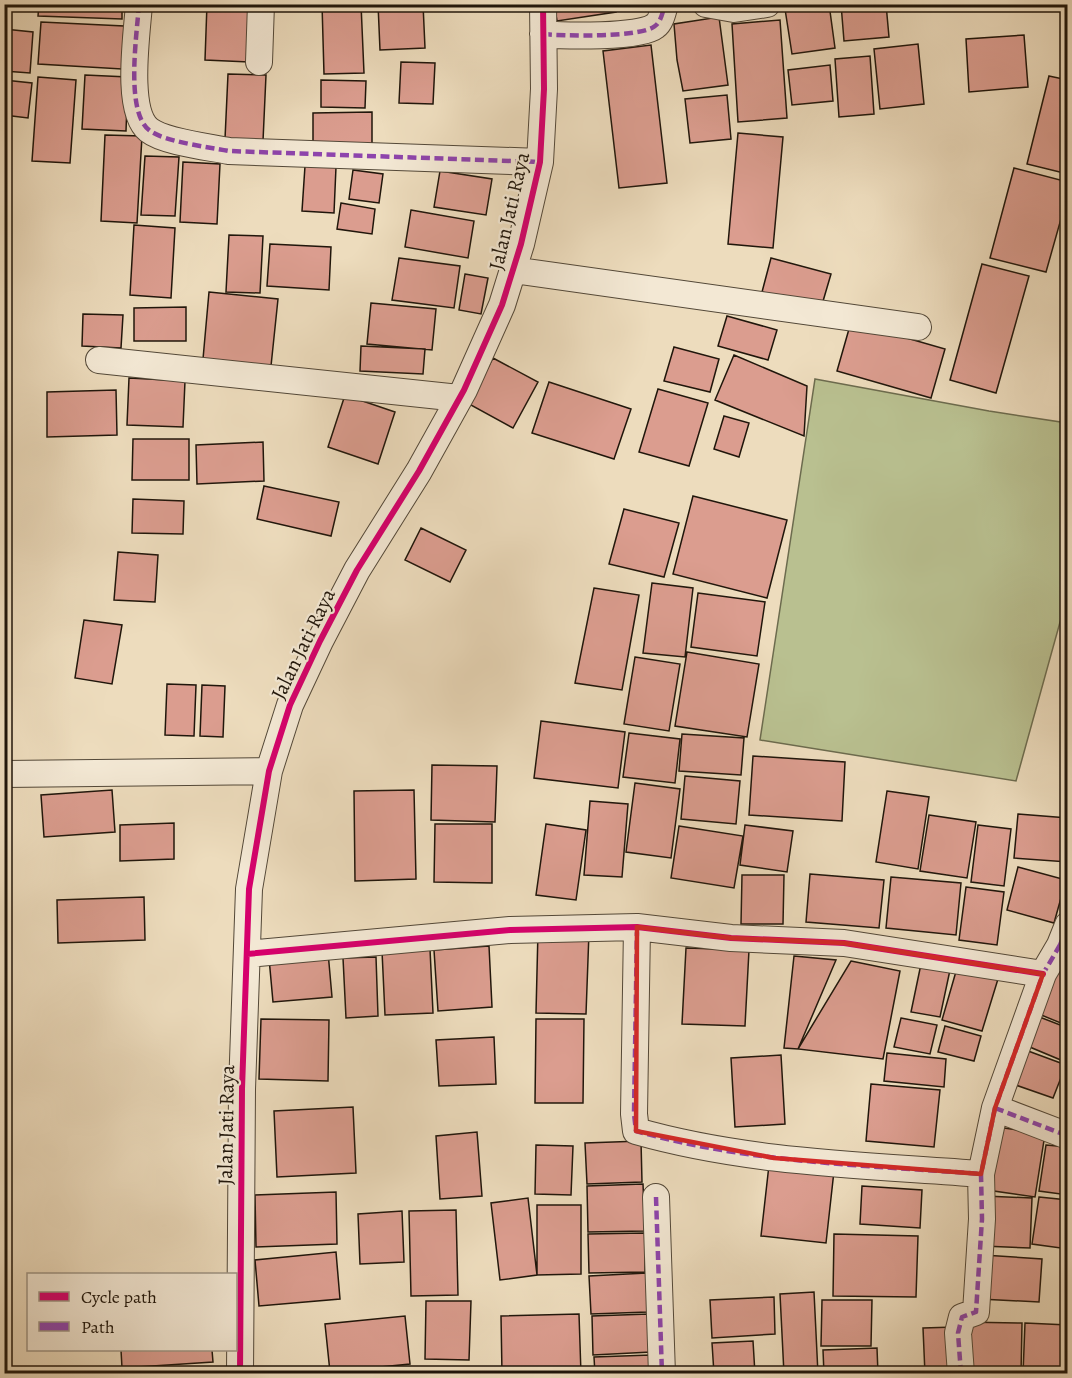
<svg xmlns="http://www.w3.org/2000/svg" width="1072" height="1378" viewBox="0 0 1072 1378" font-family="Alegreya,serif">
<rect width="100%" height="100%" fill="#eddcbd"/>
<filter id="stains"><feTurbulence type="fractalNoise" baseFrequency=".00333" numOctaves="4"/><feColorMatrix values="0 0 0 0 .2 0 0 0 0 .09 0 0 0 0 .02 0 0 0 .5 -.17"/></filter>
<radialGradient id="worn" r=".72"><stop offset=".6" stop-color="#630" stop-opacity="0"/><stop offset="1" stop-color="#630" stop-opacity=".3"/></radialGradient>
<path fill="#b9c090" stroke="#6c6b4e" stroke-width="1.5" d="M815,379L989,411L1067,423V597L1016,781L760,740Z"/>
<path fill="#db9d8f" stroke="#20160b" stroke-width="1.5" d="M39,4H122V19L38,16Z
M207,4H252L249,62L205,60Z
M322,4H361L364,73L324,74Z
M378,4H423L425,48L380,50Z
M554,4H615L616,12L557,21Z
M818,4H829L835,48L792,54L785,9Z
M841,4H886L889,37L844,41Z
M719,17L728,85L683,91L677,60L674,24Z
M780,20L787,118L738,122L732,24Z
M41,22L124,26L122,69L38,64Z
M4,29L33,32L30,73L4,71Z
M1024,35L1028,87L969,92L966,39Z
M918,44L924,104L880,109L874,49Z
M651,45L667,183L619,188L603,51Z
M870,56L874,114L839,117L835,59Z
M401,62L435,63L433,104L399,103Z
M830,65L833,101L792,105L788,70Z
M228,74L266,75L263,141L225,139Z
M85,75L128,77L126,131L82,129Z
M1049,76L1068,80V174L1027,164Z
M38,77L76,80L70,163L32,161Z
M4,80L32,83L28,118L4,115Z
M321,80L366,81L365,108L321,107Z
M727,95L731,139L690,143L685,99Z
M372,112V148L313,149V113Z
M738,133L783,137L773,248L728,244Z
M105,135L142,136L137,223L101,221Z
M145,156L179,157L175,216L141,215Z
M183,162L220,164L217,224L180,222Z
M305,166L336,167L334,213L302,211Z
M1014,168L1068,182V194L1046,272L990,258Z
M353,170L383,174L379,203L349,199Z
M440,171L492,179L486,215L434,207Z
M341,203L375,209L372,234L337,229Z
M411,210L474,221L468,258L405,247Z
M134,225L175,228L171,298L130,295Z
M229,235L263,236L260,293L226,292Z
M270,244L331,247L329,290L267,286Z
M399,258L460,266L454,308L392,300Z
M771,258L831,274L821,308L762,292Z
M982,264L1029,276L996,393L950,380Z
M465,274L488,278L481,314L459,310Z
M209,292L278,299L271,366L203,359Z
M371,303L436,309L432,350L367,344Z
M186,307V341H134V308Z
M83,314L123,315L121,348L82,346Z
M727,316L777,330L768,360L718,346Z
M851,322L945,349L931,398L837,371Z
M361,346L425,349L423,374L360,371Z
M674,347L719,359L710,392L664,381Z
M734,355L807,386L804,436L715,400Z
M493,358L538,382L513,428L469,404Z
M129,378L185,381L183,427L127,425Z
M549,382L631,409L614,459L532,433Z
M658,389L708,403L689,466L639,452Z
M116,390L117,435L47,437V392Z
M345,395L395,412L378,464L328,447Z
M724,416L749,423L739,457L714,449Z
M133,439H189V480H132Z
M263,442L264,481L197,484L196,445Z
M264,486L339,502L331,536L257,519Z
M693,496L787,520L767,598L673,574Z
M133,499L184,501L183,534L132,533Z
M624,509L679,523L664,577L609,564Z
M421,528L466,550L450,582L405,560Z
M118,552L158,555L155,602L114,600Z
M652,583L693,588L685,657L643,653Z
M594,588L639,595L622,690L575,683Z
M698,593L765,602L757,656L691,647Z
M84,620L122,625L112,684L75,678Z
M687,652L759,664L747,737L675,726Z
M635,657L680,664L669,731L624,724Z
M167,684L196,685L194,736L165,735Z
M202,685L225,686L223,737L200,736Z
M541,721L625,732L618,788L534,778Z
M629,733L680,739L675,783L623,777Z
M682,734L744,738L741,775L679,771Z
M753,756L845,762L842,821L749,815Z
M432,765L497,766L495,822L431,820Z
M685,776L740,781L736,824L681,819Z
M635,783L680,789L671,858L626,852Z
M112,790L115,832L44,837L41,795Z
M414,790L416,879L355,881L354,791Z
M887,791L929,797L918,869L876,862Z
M590,801L628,804L622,877L584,875Z
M1018,814L1068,818V862L1014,858Z
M929,815L976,822L967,878L920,871Z
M174,823V859L120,861V825Z
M435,824H492V883L434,882Z
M546,824L586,830L576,900L536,895Z
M745,825L793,831L787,872L740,865Z
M978,825L1011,829L1004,886L971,882Z
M679,826L743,836L734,888L671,878Z
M1018,867L1066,880L1054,923L1007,910Z
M810,874L884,880L879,928L806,922Z
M742,875H784L783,924H741Z
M891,877L961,883L956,935L886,928Z
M966,887L1004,892L997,945L959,940Z
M144,897L145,940L58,943L57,900Z
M538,931L589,932L586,1014L536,1013Z
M489,946L492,1007L438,1011L434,950Z
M686,948L749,950L745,1026L682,1024Z
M430,949L433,1013L385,1015L382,951Z
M328,952L332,997L273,1002L269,958Z
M794,956L836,960L798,1049L784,1048Z
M376,957L378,1016L346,1018L343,958Z
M851,961L900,971L883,1059L798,1049Z
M921,964L950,970L940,1017L911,1012Z
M1053,967L1068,973V1026L1034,1012Z
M957,968L998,979L982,1031L942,1020Z
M1037,1016L1068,1028V1063L1025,1045Z
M901,1018L937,1025L930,1054L894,1047Z
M261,1019L329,1020L328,1081L259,1079Z
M536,1019H584L583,1103H535Z
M945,1026L981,1036L974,1061L938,1052Z
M494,1037L496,1084L439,1086L436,1040Z
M1020,1048L1066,1065L1053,1098L1007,1082Z
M887,1053L946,1059L944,1087L884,1081Z
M781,1055L785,1124L735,1127L731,1058Z
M871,1084L940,1090L934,1147L866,1141Z
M353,1107L356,1173L277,1177L274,1111Z
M997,1127L1045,1134L1035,1197L987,1190Z
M477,1132L482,1196L440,1199L436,1136Z
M641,1141L642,1182L587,1184L585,1143Z
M536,1145L573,1146L571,1195L535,1194Z
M1046,1145L1068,1147V1195L1039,1191Z
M769,1165L834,1171L826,1243L761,1236Z
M643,1184L645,1231L588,1232L587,1186Z
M862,1186L922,1190L920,1228L860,1224Z
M336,1192L337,1244L256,1247L255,1195Z
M985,1196L1032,1198L1030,1248L983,1246Z
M1039,1197L1068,1200V1249L1032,1244Z
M528,1198L537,1275L500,1280L491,1203Z
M537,1205H581V1274L537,1275Z
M456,1210L458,1295L411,1296L409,1211Z
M402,1211L404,1262L360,1264L358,1214Z
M645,1233V1272L589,1273L588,1234Z
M834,1234L918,1236L916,1297L833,1296Z
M336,1252L340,1299L259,1306L255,1260Z
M983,1255L1042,1259L1039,1302L980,1299Z
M647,1273L648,1312L591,1314L589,1276Z
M814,1292L818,1374H784L780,1294Z
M774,1297L775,1334L712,1338L710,1300Z
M822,1300H872L871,1346H821Z
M426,1301H471L469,1360L425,1359Z
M579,1314L581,1374H502L501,1316Z
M649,1314L651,1352L593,1355L592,1316Z
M405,1316L410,1364L330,1372L325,1324Z
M962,1322L1022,1323L1021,1374H961Z
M1025,1323L1068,1325V1374H1023Z
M955,1327L957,1374H925L923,1328Z
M753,1341L755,1374H714L712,1343Z
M877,1348L878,1374H824L823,1350Z
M121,1350H212L213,1362L122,1368Z
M651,1355L652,1374H595L594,1357Z
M213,1370V1374H151Z"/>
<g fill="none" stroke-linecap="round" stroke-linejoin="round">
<g stroke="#534838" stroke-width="28">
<path id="street" d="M139,4C137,34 125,111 149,130C164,142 209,147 229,151L540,162
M706,4L734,9L767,4
M543,34C564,36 640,38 655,26C661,22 663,11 665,4
M259,62L261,4
M513,270L918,327
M99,360L459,398
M4,774L269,771
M637,927L634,1114L636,1131C748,1163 865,1165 981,1174
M1060,945L1068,925
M247,954L510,930L637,927L731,938L844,943L1043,974
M995,1108L1068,1136
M656,1197L662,1374
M240,1374L242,1089L249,889L269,771L290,705L320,641L357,570L419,471L464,390L502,305L521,244L540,162L544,89L543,4
M961,1374L958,1333L962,1317L976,1312L982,1219L981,1174L995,1108L1043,974L1060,945L1068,948"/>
</g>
<use href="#street" stroke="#f3e8d4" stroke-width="26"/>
<path stroke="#8e44ad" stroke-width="4.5" stroke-dasharray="9 4.5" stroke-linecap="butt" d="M139,4C137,34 125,111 149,130C164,142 209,147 229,151L540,162
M706,4L734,9L767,4
M543,34C564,36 640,38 655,26C661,22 663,11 665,4
M637,927L634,1114L636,1131C748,1163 865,1165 981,1174
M1060,945L1068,925
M995,1108L1068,1136
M656,1197L662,1374
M961,1374L958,1333L962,1317L976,1312L982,1219L981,1174L995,1108L1043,974L1060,945L1068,948"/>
<g stroke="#f3e8d4" stroke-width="10">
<path id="cycleway" d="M247,954L510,930L637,927L731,938L844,943L1043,974
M240,1374L242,1089L249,889L269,771L290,705L320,641L357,570L419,471L464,390L502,305L521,244L540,162L544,89L543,4"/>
</g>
<use href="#cycleway" stroke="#d6006c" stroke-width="6"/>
</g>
<path fill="none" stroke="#d62828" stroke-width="4.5" stroke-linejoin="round" d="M637,927L731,938L844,943L1043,974L995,1108L981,1174L774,1158L636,1131Z"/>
<g text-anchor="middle" stroke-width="4.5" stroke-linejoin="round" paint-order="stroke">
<g font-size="21" fill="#20160b" stroke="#f3e8d4">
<text transform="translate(509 211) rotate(-77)" y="7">Jalan Jati Raya</text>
<text transform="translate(303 644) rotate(-64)" y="7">Jalan Jati Raya</text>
<text transform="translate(226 1125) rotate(-89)" y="7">Jalan Jati Raya</text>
</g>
</g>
<rect width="1072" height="1378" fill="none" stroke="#eddcbd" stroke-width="24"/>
<rect x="6" y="6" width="1060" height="1366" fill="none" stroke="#20160b" stroke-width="3"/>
<rect x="12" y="12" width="1048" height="1354" fill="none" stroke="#20160b" stroke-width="1.5"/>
<rect x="27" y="1273" width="210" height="78" fill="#f3e8d4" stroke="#9f9484" stroke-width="1.5"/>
<rect x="39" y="1292" width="30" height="9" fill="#d6006c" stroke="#9f9484" stroke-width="1.5"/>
<text x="81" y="1303" font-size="18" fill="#20160b">Cycle path</text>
<rect x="39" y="1322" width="30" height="9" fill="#8e44ad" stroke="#9f9484" stroke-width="1.5"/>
<text x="81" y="1333" font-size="18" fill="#20160b">Path</text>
<rect width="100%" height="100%" filter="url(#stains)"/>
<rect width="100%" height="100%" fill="url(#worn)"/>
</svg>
